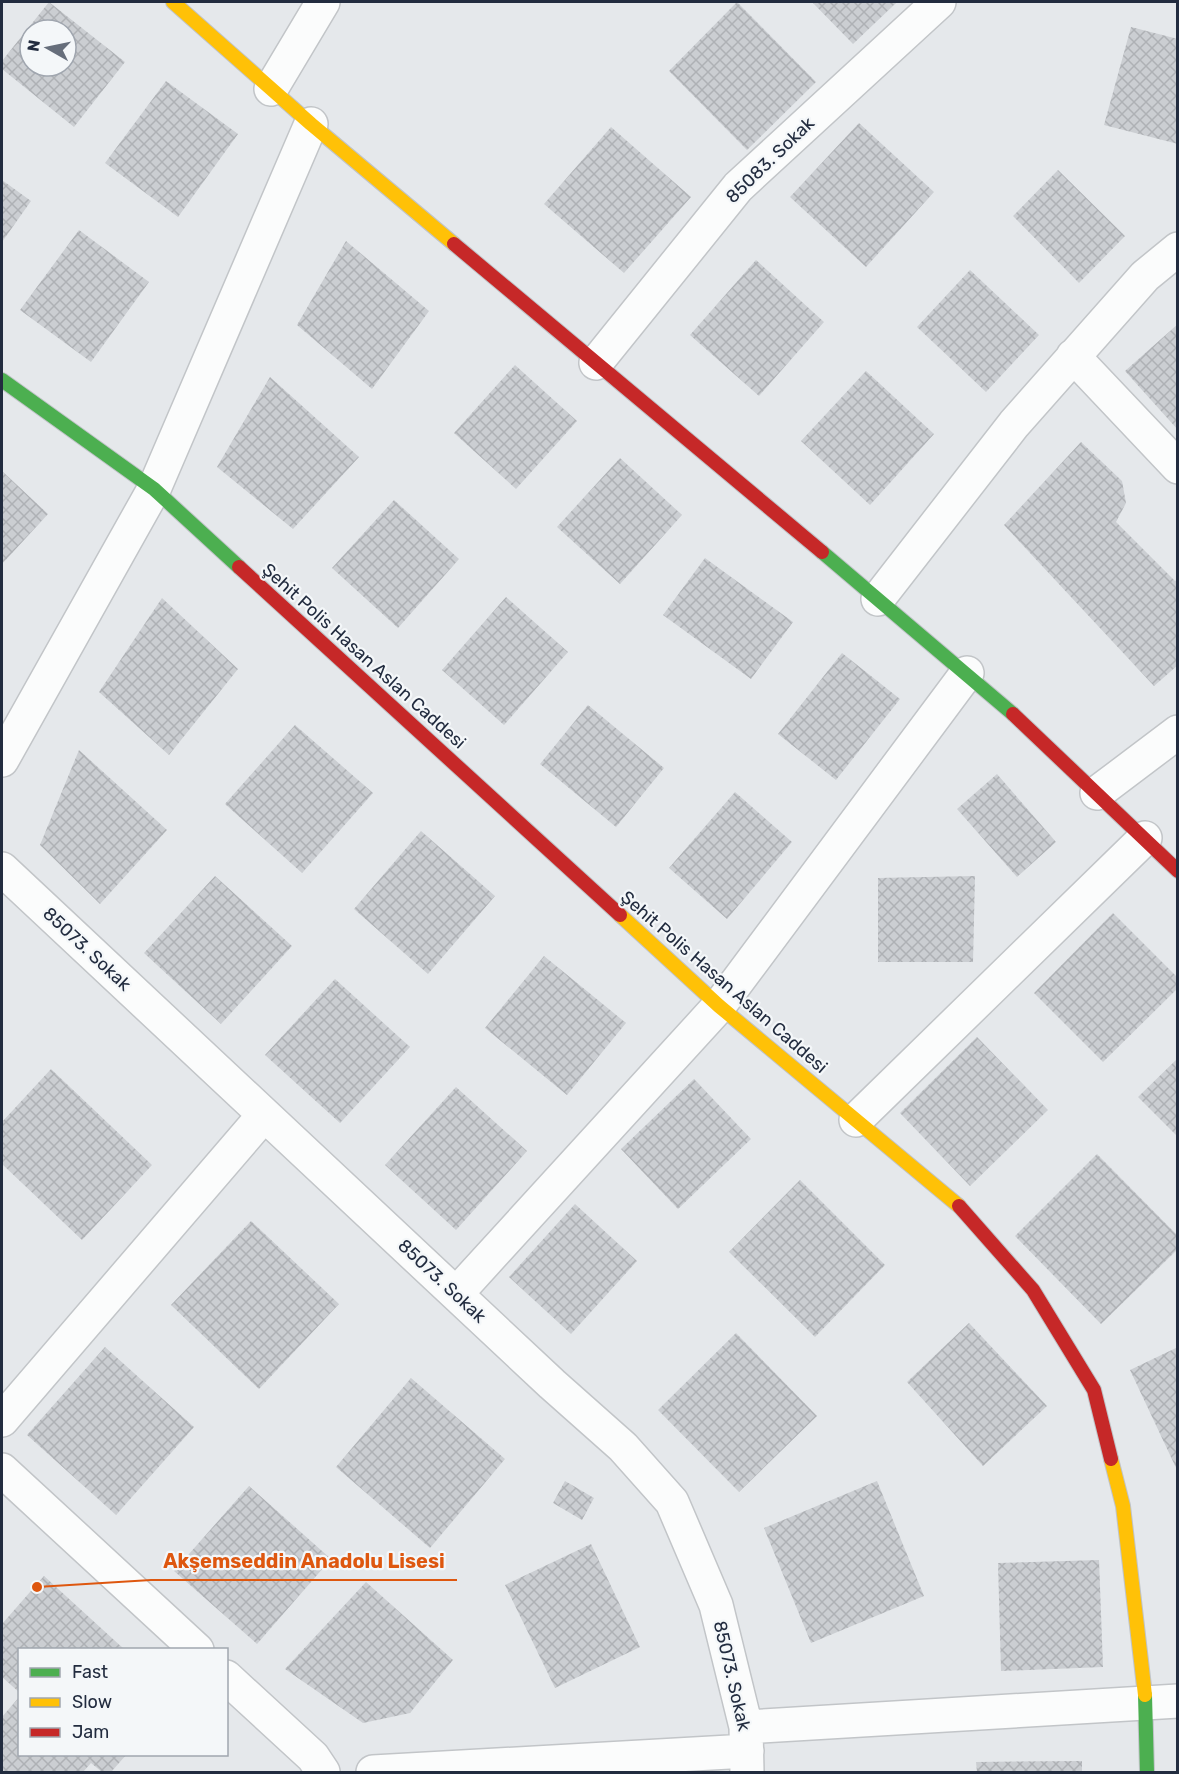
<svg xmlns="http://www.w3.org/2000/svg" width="1179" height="1774" viewBox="0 0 1179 1774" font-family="Rubik,sans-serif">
<defs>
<pattern id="building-cross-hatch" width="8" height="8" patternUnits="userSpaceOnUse" patternTransform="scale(1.5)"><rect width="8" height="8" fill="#cbced2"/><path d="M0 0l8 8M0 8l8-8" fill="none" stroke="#aeb1b5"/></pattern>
</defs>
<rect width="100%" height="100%" fill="#e5e8eb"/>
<path fill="url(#building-cross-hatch)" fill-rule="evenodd" d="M49,2L125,62L74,127L2,69V61ZM30,30H66V66H30Z
M737,2L816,82L747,150L669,71Z
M812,2H897L853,44Z
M1131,27L1178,39V144L1104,125Z
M166,81L238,134L178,217L105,163Z
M859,123L934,192L866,267L790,197Z
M611,127L691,197L624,273L544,204Z
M1058,170L1125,236L1079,283L1013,216Z
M2,180L31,201L2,242Z
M79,230L149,282L91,362L20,310Z
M346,241L429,311L372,389L297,325Z
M756,260L824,322L759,396L690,335Z
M970,270L1039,335L986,392L917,327Z
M1178,324V430L1125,371Z
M515,365L577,421L516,489L454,433Z
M866,371L934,434L870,505L801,441Z
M270,377L359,457L293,529L217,467Z
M1081,442L1122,481L1126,503L1116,522L1175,581L1178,579V665L1154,686L1004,525Z
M620,458L682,515L620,584L557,527Z
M2,471L48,514L2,564Z
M394,500L459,559L398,628L332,568Z
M705,558L793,622L751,679L663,615Z
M506,597L568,652L504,725L442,670Z
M162,598L238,669L169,755L99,692Z
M842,653L900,699L836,780L778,734Z
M588,705L664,768L616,827L540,764Z
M295,725L373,793L302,873L225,804Z
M79,750L167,830L100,904L40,845Z
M997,774L1056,842L1017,877L957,809Z
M735,792L792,842L727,919L669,868Z
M421,831L495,896L428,974L354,909Z
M215,876L292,946L221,1024L144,953Z
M975,876L973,962H878V878Z
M1113,913L1178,978V988L1103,1062L1034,993Z
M544,956L626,1023L567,1095L485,1028Z
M335,979L410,1047L340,1123L265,1055Z
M977,1037L1048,1110L970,1186L900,1113Z
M1178,1058V1137L1138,1097Z
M51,1069L152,1165L82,1240L2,1164V1122Z
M694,1079L751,1139L678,1209L621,1149Z
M456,1087L527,1151L456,1230L385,1165Z
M1097,1154L1178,1236V1249L1101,1324L1015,1236Z
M800,1180L885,1265L815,1337L729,1252Z
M575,1204L637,1261L571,1334L509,1277Z
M251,1221L339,1304L259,1389L171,1305Z
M969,1323L1047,1406L983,1466L907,1382Z
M736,1333L817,1416L739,1492L658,1410Z
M105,1347L194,1427L116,1515L27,1435Z
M1178,1347V1472L1130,1370Z
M411,1378L505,1459L430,1548L336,1467Z
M565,1481L594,1498L582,1520L553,1503Z
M877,1481L924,1596L811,1643L764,1528Z
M249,1486L331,1559L257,1644L174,1571Z
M591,1544L640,1647L555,1688L505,1585Z
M1099,1560L1103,1667L1001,1671L998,1563Z
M44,1576L125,1650H20V1693L2,1677V1624Z
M366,1582L453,1660L410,1713L363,1723L285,1669Z
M20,1696V1754H127L111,1772H102L91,1763L83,1772H2V1717Z
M1082,1761V1772H977L976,1762Z"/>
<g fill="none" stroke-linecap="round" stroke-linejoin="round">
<g stroke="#c2c5c8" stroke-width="36">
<path id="street" d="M271,89L323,2
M1073,356L1178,467
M596,363L738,187L939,2
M878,599L1014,424L1145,276L1178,249
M2,760L154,489L311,124
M1097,793L1178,732
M2,869L552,1384L623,1447L672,1502L716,1605L746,1727L747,1772
M856,1120L1145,838
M456,1294L719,1006L967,673
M2,1420L264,1115
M2,1470L197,1650
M226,1677L313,1757L323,1772
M746,1727L1178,1701
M373,1772L747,1751"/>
</g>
<g stroke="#c0c4c8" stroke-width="16">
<path id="fast" d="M2,380L154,489L239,567
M822,552L1013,714
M1145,1695L1147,1772"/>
</g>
<g stroke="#c0c4c8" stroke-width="16">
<path id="slow" d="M173,2L311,124L454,244
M620,915L719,1006L959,1206
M1111,1459L1123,1506L1145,1695"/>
</g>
<g stroke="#c0c4c8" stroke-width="16">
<path id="jam" d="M454,244L822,552
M239,567L620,915
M1013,714L1178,871
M959,1206L1033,1290L1094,1390L1111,1459"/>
</g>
<use href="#street" stroke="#fbfcfc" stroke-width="33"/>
<use href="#fast" stroke="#4caf50" stroke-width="14"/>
<use href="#slow" stroke="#ffc107" stroke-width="14"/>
<use href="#jam" stroke="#c62828" stroke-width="14"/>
</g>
<g text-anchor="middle" stroke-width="4.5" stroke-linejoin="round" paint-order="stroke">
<g font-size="18" fill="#222c3f" stroke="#f4f7f9">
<text transform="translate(770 160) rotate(-44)" y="6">85083. Sokak</text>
<text transform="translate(364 656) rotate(42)" y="6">Şehit Polis Hasan Aslan Caddesi</text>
<text transform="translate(87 949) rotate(43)" y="6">85073. Sokak</text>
<text transform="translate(724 982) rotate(41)" y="6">Şehit Polis Hasan Aslan Caddesi</text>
<text transform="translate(442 1281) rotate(43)" y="6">85073. Sokak</text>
<text transform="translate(732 1676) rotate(77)" y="6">85073. Sokak</text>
</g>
</g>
<path fill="none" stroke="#de570f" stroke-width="2" d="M37 1587L151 1580H457"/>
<circle fill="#de570f" stroke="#f4f7f9" stroke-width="2" cx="37" cy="1587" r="6"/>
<g font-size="20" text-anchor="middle" font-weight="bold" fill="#de570f" stroke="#f4f7f9" stroke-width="4.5" stroke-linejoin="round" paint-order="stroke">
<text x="304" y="1568">Akşemseddin Anadolu Lisesi</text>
</g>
<rect width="1179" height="1774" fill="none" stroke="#222c3f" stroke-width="6"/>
<rect x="18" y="1648" width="210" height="108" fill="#f4f7f9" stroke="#a0a6af" stroke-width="1.5"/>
<rect x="30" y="1668" width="30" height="9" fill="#4caf50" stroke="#a0a6af" stroke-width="1.5"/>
<text x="72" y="1678" font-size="18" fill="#222c3f">Fast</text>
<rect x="30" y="1698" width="30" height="9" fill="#ffc107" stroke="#a0a6af" stroke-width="1.5"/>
<text x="72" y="1708" font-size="18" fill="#222c3f">Slow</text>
<rect x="30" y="1728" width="30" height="9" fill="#c62828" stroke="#a0a6af" stroke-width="1.5"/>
<text x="72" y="1738" font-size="18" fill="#222c3f">Jam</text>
<g transform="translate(48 48) rotate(279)"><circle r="28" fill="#f4f7f9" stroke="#a0a6af" stroke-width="1.5"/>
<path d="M0-4.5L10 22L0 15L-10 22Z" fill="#666e7b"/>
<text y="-9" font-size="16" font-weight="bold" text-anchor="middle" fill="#222c3f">N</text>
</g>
</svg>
